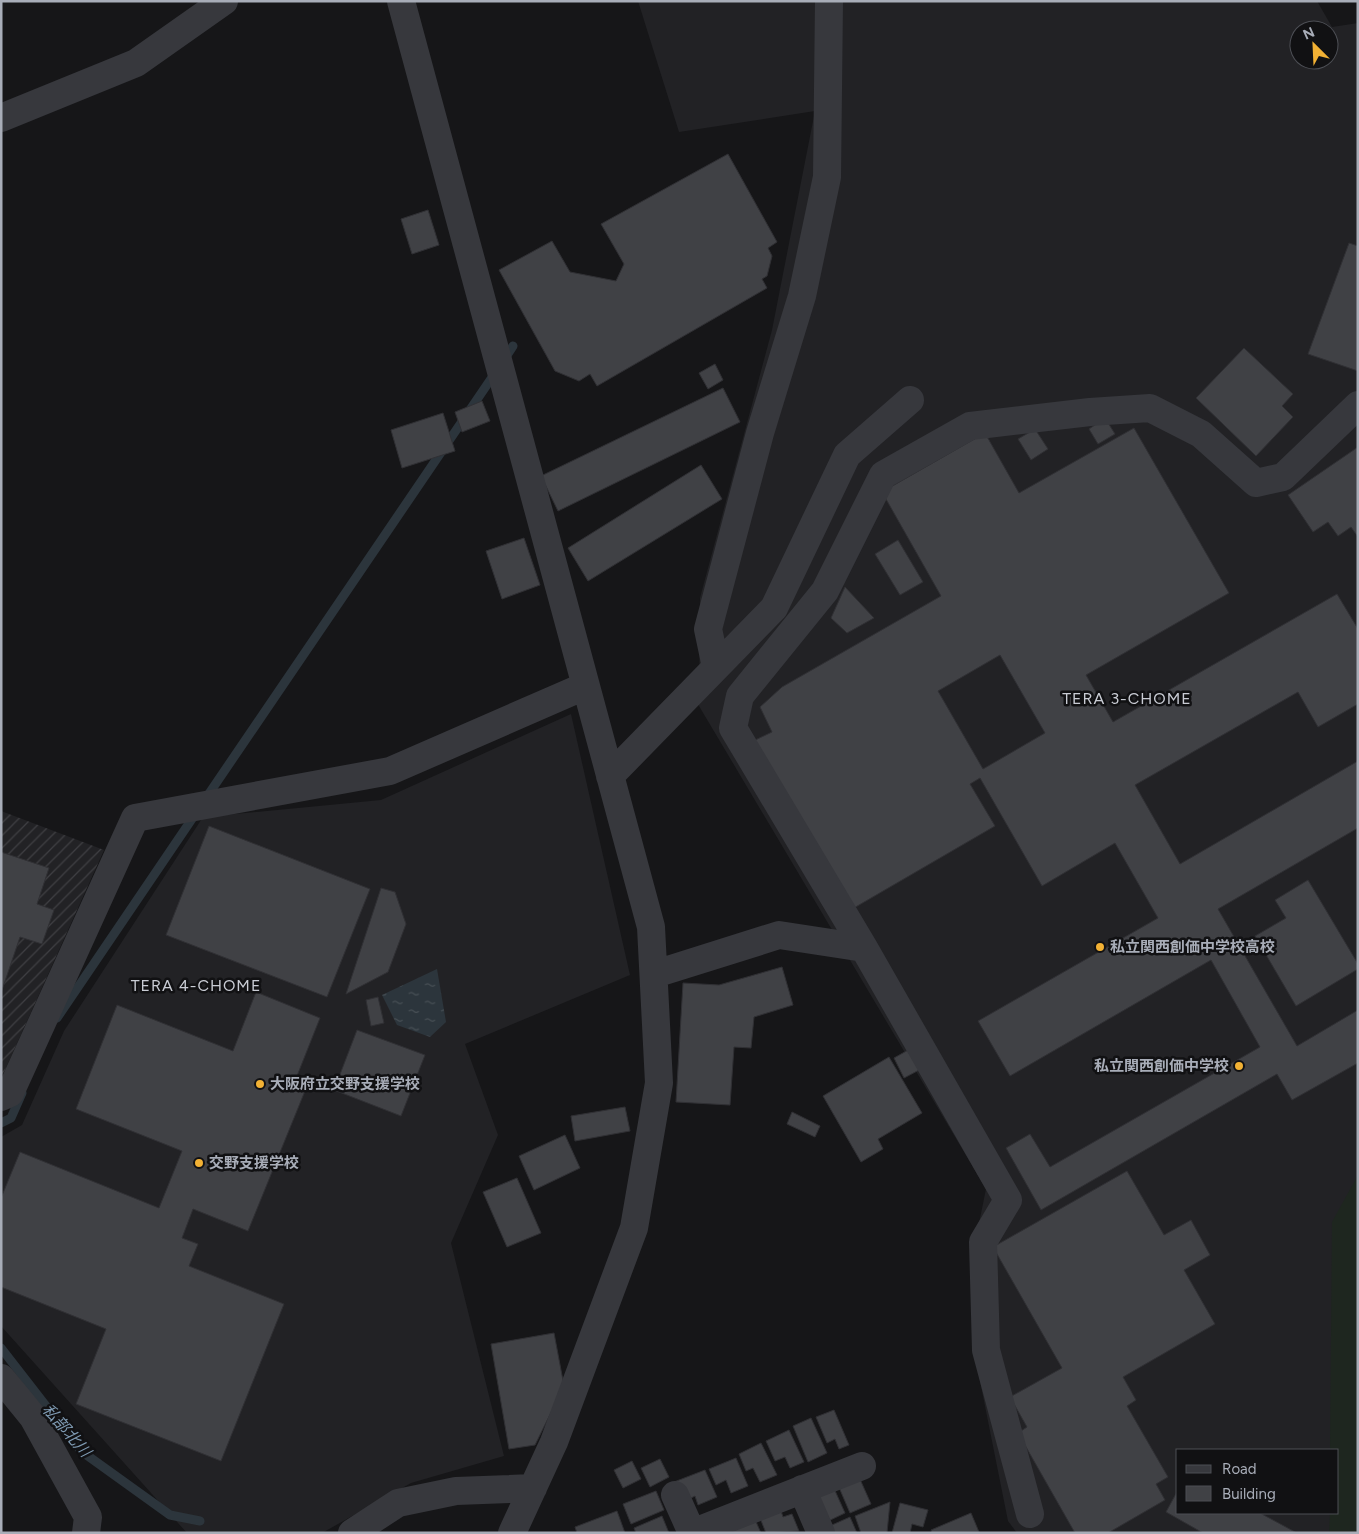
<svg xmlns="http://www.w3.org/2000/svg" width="1359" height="1534" viewBox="0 0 1359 1534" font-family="Figtree,'Noto Sans JP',sans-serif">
<defs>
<pattern id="industrial-furrows" width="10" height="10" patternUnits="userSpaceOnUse" patternTransform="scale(1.25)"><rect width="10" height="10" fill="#222225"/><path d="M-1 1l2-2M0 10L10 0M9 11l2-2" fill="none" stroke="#3f3f43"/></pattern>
<pattern id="water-ripples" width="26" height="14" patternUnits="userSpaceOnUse" patternTransform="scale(1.25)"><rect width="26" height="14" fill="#2c353c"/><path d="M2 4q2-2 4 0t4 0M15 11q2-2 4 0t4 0" fill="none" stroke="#485056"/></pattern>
</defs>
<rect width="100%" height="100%" fill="#161618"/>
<path fill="#222225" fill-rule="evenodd" d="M638,1H1317L1332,27L1358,23V1533H1017L1008,1521L974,1351L977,1233L986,1189L699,706L700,598L772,330L815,111L679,132ZM1299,30H1329V60H1299ZM1178,1450H1338V1513H1178Z
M571,714L630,975L465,1044L498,1135L451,1243L504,1456L411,1483L322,1533H187L1,1326V1137L22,1125L64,1031L203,817L381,800Z"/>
<path fill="url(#industrial-furrows)" d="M1,811L104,850L1,1079Z"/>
<path fill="#1e261f" d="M1358,1175V1533H1329L1330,1513H1338V1450H1330L1332,1222Z"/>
<path fill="url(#water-ripples)" d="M437,969L446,1022L430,1037L397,1025L382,995Z"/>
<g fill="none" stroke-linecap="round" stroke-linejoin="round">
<path stroke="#2c353c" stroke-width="9" d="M504,360L513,346
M206,798L495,373
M57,1018L196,813
M1,1123L11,1118L22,1093
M1,1348L81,1451L170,1515L200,1521"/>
</g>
<path fill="#404145" stroke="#303034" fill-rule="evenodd" d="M728,154L777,242L768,248L772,256L767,276L762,279L767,288L597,386L590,374L579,381L555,371L499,270L552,241L570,272L616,281L624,264L601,224Z
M428,210L439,245L412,254L401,219Z
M1349,243L1358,246V371L1308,354Z
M1244,348L1293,394L1282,406L1293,417L1256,456L1196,398Z
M715,364L723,380L708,389L699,373Z
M723,388L740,422L558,511L541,476Z
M482,401L490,421L462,432L455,412Z
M443,413L455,451L402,468L391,430Z
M1105,418L1115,434L1098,444L1089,429Z
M1134,428L1229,593L1086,675L1113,722L1337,594L1358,629V704L1318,727L1298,692L1135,785L1180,864L1358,761V828L1218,909L1297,1046L1358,1010V1063L1292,1100L1277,1074L1041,1210L1006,1148L1030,1134L1050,1167L1260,1047L1211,960L1010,1076L978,1021L1158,918L1115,843L1042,886L980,778L970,784L995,826L847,912L749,743L772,732L760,707L782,687L941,596L882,492L985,433L1019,493ZM1000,655L1045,733L983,769L938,691Z
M1035,429L1048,449L1031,460L1018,439Z
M1358,447V537L1351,527L1338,536L1328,522L1313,532L1288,495Z
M701,465L722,499L588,581L568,548Z
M524,538L540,585L502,599L486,551Z
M898,540L923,582L900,595L875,554Z
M845,587L874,618L847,633L831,618Z
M209,826L370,889L327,997L166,935Z
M1,852L49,868L37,904L54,910L42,944L20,937L1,993Z
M1308,880L1358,964V969L1296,1006L1255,936L1286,918L1275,900Z
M381,888L395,892L406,924L388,972L346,994Z
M782,967L793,1005L754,1017L751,1048L734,1047L730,1105L676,1102L683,983L719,985Z
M256,992L320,1018L293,1086L305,1091L248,1231L193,1209L182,1238L198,1244L189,1266L284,1304L221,1461L76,1404L106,1329L1,1287V1198L20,1152L159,1208L182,1151L76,1109L117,1005L233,1051Z
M378,997L384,1023L371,1026L366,1000Z
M357,1030L425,1055L401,1116L334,1090Z
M910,1049L921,1069L904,1078L894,1058Z
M889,1057L922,1113L878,1139L883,1149L861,1162L823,1096Z
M625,1107L630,1131L575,1141L571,1116Z
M792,1112L820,1126L815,1137L787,1124Z
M565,1135L580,1168L534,1190L519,1156Z
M1127,1171L1164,1235L1191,1220L1210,1255L1184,1270L1215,1324L1123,1377L1136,1400L1127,1406L1168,1477L1156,1484L1165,1500L1108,1533H1075L1018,1433L1027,1427L1010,1397L1062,1368L993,1247Z
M517,1178L541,1233L507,1247L483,1192Z
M554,1333L564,1386L535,1445L509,1449L491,1344Z
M834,1410L849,1445L839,1449L835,1439L827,1443L816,1417Z
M811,1418L827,1453L808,1462L793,1426Z
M789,1430L804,1462L790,1468L785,1457L775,1461L766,1441Z
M761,1443L777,1475L760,1482L753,1468L746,1471L739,1454Z
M736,1458L748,1486L731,1493L726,1480L716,1485L709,1469Z
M660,1459L669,1477L650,1487L641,1468Z
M632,1461L641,1479L623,1488L614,1470Z
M705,1470L717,1497L698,1505L695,1496L683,1502L674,1482Z
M859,1477L871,1504L850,1513L838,1485Z
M832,1484L845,1513L822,1524L809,1494Z
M1178,1490V1513H1260L1297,1533H1203L1166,1512Z
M656,1491L664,1510L631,1524L623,1504Z
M890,1502L887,1533H861L855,1516Z
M900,1503L928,1510L923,1527L912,1524L910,1533H892Z
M779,1505L783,1517L792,1514L799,1531L766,1533L758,1513Z
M617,1511L625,1533H577L575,1527Z
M971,1513L979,1532L932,1533L931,1530Z
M753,1515L761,1533H731L728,1526Z
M662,1516L669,1533H636L634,1528Z
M850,1517L857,1533H825L823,1529Z"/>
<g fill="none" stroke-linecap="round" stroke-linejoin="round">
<path stroke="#37383d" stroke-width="28" d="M401,1L651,927L659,1083L634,1228L554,1442L512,1533
M1,118L136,63L224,1
M716,667L708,629L760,433L802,296L827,177L829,1
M610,776L774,608L847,455L910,400
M655,974L779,935L864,948
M1,1097L10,1093L135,818L390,771L585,686
M1,1378L33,1417L88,1517L86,1533
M802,1489L821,1533
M675,1495L692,1533L862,1466
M1030,1514L986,1350L983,1242L1008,1200L864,948L733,728L740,696L825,591L883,475L970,426L1090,412L1150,408L1201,434L1256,483L1283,477L1358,405
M352,1533L398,1503L456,1491L533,1488"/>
</g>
<g fill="#f2b134" stroke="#111113" stroke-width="2">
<circle cx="1100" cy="947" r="5"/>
<circle cx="1239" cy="1066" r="5"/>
<circle cx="260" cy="1084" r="5"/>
<circle cx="199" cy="1163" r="5"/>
</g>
<g text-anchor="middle" stroke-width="5" stroke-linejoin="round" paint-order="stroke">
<g font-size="15" font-weight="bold" fill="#a8adb8" stroke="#111113" text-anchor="start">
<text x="1110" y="952">私立関西創価中学校高校</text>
<text x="1229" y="1071" text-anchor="end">私立関西創価中学校</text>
<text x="270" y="1089">大阪府立交野支援学校</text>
<text x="209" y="1168">交野支援学校</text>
</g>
<g font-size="16" letter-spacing="1" fill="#c9ccd4" stroke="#111113">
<text x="1127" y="704">TERA 3-CHOME</text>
<text x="196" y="991">TERA 4-CHOME</text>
</g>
<g font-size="16" font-style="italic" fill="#7f9bb3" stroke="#111113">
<text transform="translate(67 1430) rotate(49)" y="6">私部北川</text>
</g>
</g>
<rect width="1359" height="1534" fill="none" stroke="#a8adb8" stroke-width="5"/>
<rect x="1176" y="1449" width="162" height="65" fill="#111113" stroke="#4d4f55"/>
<rect x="1186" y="1465" width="25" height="8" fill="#37383d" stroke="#4d4f55"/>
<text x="1222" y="1474" font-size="15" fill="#a8adb8">Road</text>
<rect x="1186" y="1486" width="25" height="15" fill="#404145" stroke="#4d4f55"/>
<text x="1222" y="1499" font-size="15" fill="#a8adb8">Building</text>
<g transform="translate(1314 45) rotate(336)"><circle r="24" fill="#111113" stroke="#4d4f55"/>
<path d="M0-4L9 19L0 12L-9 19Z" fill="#f2b134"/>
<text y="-8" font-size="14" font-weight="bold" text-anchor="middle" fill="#a8adb8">N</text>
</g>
</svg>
